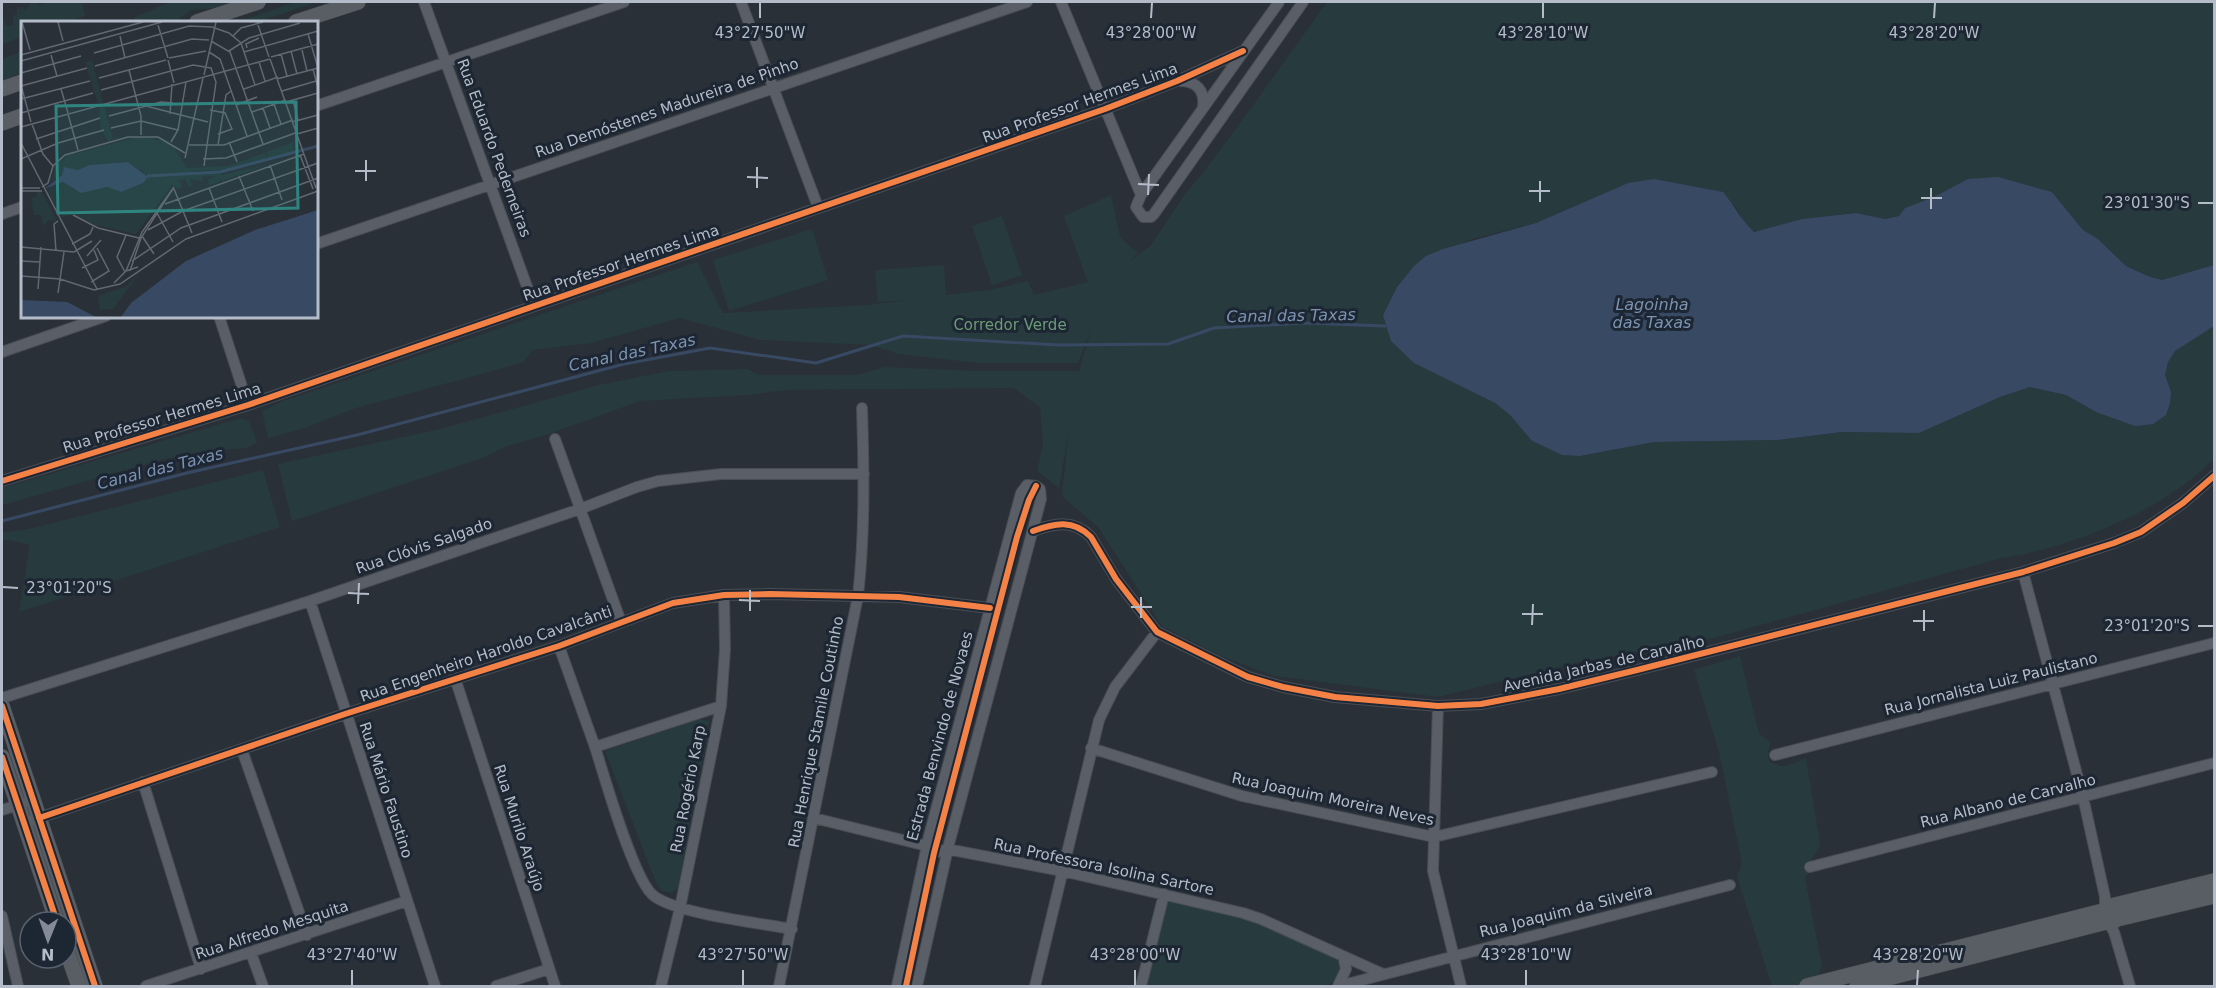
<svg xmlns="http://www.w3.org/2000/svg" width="2216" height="988" viewBox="0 0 2216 988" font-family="'DejaVu Sans',sans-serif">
<rect width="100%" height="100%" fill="#2a3038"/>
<path fill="#273a3e" d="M36,2L39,5L48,2H82L85,16L67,22H22V36L2,45V21L8,26L13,25V16L17,14V8L20,9L21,6L26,11L30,3Z
M170,2H235L215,8L192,10L174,22H132L135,17Z
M295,2H341L328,6L317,2L258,22H237Z
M1327,2H2214V265L2162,280L2150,277L2126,266L2098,239L2083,230L2052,192L1998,177L1905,208L1899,216L1885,219L1855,213L1802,219L1754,232L1744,222L1735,206L1628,183L1536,223L1472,239L1414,266L1397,287L1383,315L1414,362L1495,403L1510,415L1532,441L1562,455L1580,456L1654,442L1777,440L1842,432L1919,433L2000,397L2030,387L2066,395L2096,412L2171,392C2169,387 2165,380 2165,374C2165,348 2196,337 2214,326V459C2164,510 2072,548 2001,558L1714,638L1579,662L1438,697L1275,676L1221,656L1162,626L1098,527L1062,496L1068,435L1059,488L1037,471L1043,445L1040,407L1013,388L786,390L747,395L640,401L543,436L504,447L485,457L292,521L278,464L440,429L599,385L669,371L748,369L758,375H857L885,367L976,371H1078V375L1091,330L1078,363H978L899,354L870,345L760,340L680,318L591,343L533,350L522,363L356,408L305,428L268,438L262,411L283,401L697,262L723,313L867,305L910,300L878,302L875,270L944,265L946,295L990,290L1028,281L1034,295L1088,282L1064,216L1111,195L1120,237L1138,253L1130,261L1151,245L1187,191L1203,173L1249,111Z
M22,51V72L2,81V59Z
M1002,216L1022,275L992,285L972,226Z
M812,229L828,280L729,311L713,260Z
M241,418L249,421L257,442L247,448L200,452L164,459L2,505V488Z
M263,470L280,527L19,612L30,545L8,540L2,541V533L33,528Z
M1740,656L1759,734L1771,742L1768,751L1769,761C1784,771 1791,764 1806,758L1820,844C1818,851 1812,857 1811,863C1809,870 1810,872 1805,878L1822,966L1819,973L1823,986H1772L1737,877L1742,863L1719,752L1694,670Z
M700,719L709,721L678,888L671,893L663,891L657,885L605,751Z
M1165,900L1259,922L1338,959L1343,971L1337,982L1320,986L1147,985Z"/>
<path fill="#384963" d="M1998,177L2052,192L2083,230L2098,239L2126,266L2150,277L2162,280L2214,265V326L2175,351L2168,362L2165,375L2171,392L2170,403L2166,415L2153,424L2135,426L2096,412L2066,395L2030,387L2000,397L1919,433L1842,432L1777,440L1654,442L1580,456L1562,455L1532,441L1510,415L1495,403L1414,363L1391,341L1383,315L1397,287L1414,266L1426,256L1443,249L1536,223L1628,183L1654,179L1723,192C1734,205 1741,220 1754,232L1802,219L1856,213L1885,219L1899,216L1905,208L1934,197L1968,179Z"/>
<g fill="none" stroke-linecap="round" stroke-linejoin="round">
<path stroke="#384963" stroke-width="3" d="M2,521L187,473L357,435L624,364L710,348L816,363L903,336L1059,345L1168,344L1214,328L1305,323L1385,326"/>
<g stroke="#484c53" stroke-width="12">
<path id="street" d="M424,2L534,306
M741,2L818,207
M1061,2L1141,195
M1279,2L1141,195L1136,207L1143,217H1151L1154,214L1303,2
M1180,81C1197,81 1205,91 1203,107
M316,106L624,2
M2,214L22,207
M316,244L1027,2
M219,316L248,405
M2,352L106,316
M555,439L621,622
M2,481L248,405L1105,109L1177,81L1243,51
M1033,531C1055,523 1073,519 1091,537L1116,579L1157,632L1248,677L1283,687L1335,697L1438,706L1481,704L1559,689L1637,670L2023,572L2114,543L2141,532L2183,503L2214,476
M2023,572L2083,797L2105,897V908
M310,601L435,986
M559,646L595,747
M455,678L555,986
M2,698L310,601L580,509L637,487L658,481L721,474H864
M721,706L595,747C604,775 634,882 654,896C678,914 759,923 792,929
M1438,706L1433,871L1461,986
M1091,748L1242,796L1434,837L1712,772
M242,750L307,935
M1775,755L2214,643
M143,782L201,969
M2,810L24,803
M814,818L927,846L934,853L947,849L1062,871L1243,913L1261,919L1383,974
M24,823L345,714L559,646L673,603L724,595L770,594L899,597L990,608
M1810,867L2214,763
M2,916L18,986
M2108,922L2114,932L2130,986
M251,953L263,986
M146,986L407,901
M496,986L549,969
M661,986L680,908L721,706L725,649L724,595
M779,986L858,596C865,533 864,471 862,408
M897,986L929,836L1021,493L1027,485L1036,486L1040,489L1041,499L949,844L917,986
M1035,986L1099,720L1115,687L1157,632
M1141,986L1164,894
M1338,986L1346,969L1343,956
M1339,986L1730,885"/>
</g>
<g stroke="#484c53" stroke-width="16">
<path id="secondary" d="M197,22L258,2
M296,22L358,2
M2,89L22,82
M2,123L22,116
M2,706L95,986
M2,757L57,922
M66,949L79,986
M1807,986L2103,911L2107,907L2214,881
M1857,986L2106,922L2111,923L2117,919L2214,896"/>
</g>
<use href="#street" stroke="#5a5e66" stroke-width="10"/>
<use href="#secondary" stroke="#595d64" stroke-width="15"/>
<g stroke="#1d2633" stroke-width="10">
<path id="cycleway" d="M2,481L248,405L1105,109L1177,81L1243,51
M1033,531C1055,523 1073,519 1091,537L1116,579L1157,632L1248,677L1283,687L1335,697L1438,706L1481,704L1559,689L1637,670L2023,572L2114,543L2141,532L2183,503L2214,476
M2,706L95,986
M2,757L57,922
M39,818L345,714L559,646L673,603L724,595L770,594L899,597L990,608
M906,986L934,853L1017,537L1029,500L1036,486"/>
</g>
<use href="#cycleway" stroke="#f48246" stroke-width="6"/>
</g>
<path fill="none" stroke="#b4bcc9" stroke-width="2" d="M760,18V3M1151,18L1152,3M1543,18V3M1934,18L1935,3M355,171H376M747,177L768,178M366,181V160M1138,184L1159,185M757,188V167M1529,191H1550M1148,195L1149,174M1921,198H1942M1540,202V181M2198,203H2213M1931,209V188M3,587L18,588M348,593L369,594M739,600L760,601M358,604L359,583M1131,607H1152M750,611V590M1522,614H1543M1141,618V597M1913,621H1934M1532,625L1533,604M2198,626H2213M1924,631V610M352,985V970M743,985V970M1135,985V970M1526,985V970M1917,985L1918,970"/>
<g text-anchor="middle" stroke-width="6" stroke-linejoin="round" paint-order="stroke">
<g font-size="15" fill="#b4bcc9" stroke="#1d2633">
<text transform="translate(1080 103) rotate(-20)" y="5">Rua Professor Hermes Lima</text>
<text transform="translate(667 108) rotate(-19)" y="5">Rua Demóstenes Madureira de Pinho</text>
<text transform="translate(494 148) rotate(70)" y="5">Rua Eduardo Pederneiras</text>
<text transform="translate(621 263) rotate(-19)" y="5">Rua Professor Hermes Lima</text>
<text transform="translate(162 418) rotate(-17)" y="5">Rua Professor Hermes Lima</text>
<text transform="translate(424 546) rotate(-19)" y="5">Rua Clóvis Salgado</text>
<text transform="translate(486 654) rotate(-19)" y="5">Rua Engenheiro Haroldo Cavalcânti</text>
<text transform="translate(1604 664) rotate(-13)" y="5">Avenida Jarbas de Carvalho</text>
<text transform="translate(1991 684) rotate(-14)" y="5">Rua Jornalista Luiz Paulistano</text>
<text transform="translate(816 732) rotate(-79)" y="5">Rua Henrique Stamile Coutinho</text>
<text transform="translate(940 736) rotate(-75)" y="5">Estrada Benvindo de Novaes</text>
<text transform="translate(688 789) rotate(-79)" y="5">Rua Rogério Karp</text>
<text transform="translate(386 790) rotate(72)" y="5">Rua Mário Faustino</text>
<text transform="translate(1333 799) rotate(12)" y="5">Rua Joaquim Moreira Neves</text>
<text transform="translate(2008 801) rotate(-14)" y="5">Rua Albano de Carvalho</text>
<text transform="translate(519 828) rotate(72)" y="5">Rua Murilo Araújo</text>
<text transform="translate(1104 867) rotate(12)" y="5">Rua Professora Isolina Sartore</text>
<text transform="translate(1566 911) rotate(-14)" y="5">Rua Joaquim da Silveira</text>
<text transform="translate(272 930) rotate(-18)" y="5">Rua Alfredo Mesquita</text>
</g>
<g font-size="15" fill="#6b9a76" stroke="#1d2633">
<text x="1010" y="330">Corredor Verde</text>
</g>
<g font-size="16" font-style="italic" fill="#7c92b1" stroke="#1d2633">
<text x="1652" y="310">Lagoinha<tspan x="1652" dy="18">das Taxas</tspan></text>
<text transform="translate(1291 315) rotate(-1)" y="6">Canal das Taxas</text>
<text transform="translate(632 352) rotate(-12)" y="6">Canal das Taxas</text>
<text transform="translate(160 468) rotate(-14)" y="6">Canal das Taxas</text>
</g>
</g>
<g transform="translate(21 21)">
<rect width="297" height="297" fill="#2a3038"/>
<path d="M71,39L92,118L87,120L80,109L78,86L66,48L65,41ZM120,115L150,122L166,147L207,145L244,132L246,138L204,149L171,150L202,154L247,143L201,160L198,156L199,161L188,164L187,159L195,155L181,156V160L169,158L171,165L168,166L164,158L159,159L161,166L156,168L152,163L115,213L75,204L52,194L41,196L27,172L33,146L46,135ZM107,141L123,151L117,164L100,171L87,166L55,170L44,161L32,164L30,161L41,154L43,146L56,149L68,144ZM273,121L272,129H280L247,137L245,131ZM16,171H21L36,200L28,199L22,205L20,194H13L10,177L16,175ZM120,250L92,288L79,289L77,275L106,265Z" fill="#273a3e" fill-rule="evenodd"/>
<path d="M107,141L127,156L122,162L100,171L86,166L60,172L42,161L23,168L41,154L43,146L57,149L68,144ZM297,189V296H100L110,282L165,240L234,209ZM0,279L46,281L75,296H0Z" fill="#384963"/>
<path fill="none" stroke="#384963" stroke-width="3" d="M126,155L199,151L297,125"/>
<path fill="none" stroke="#616872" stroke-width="1.5" d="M1,1L9,29M37,1L42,20M236,1L248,36M137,4L147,37M287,13L297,47M99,15L104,37M212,15L220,7L242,1M190,20L209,31L242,123M226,27L225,23L238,17M281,29L286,50M208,30L228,17L279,2M270,30L276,53M188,31L199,38L226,115M223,31L297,10M73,32L168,5L191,6L208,12L220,22L234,64M260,33L266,55M0,34L122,1M30,34L36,55M250,36L297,23M148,37L185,30M249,38L295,167M147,39L153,62M0,40L141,1M238,41L244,60M74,45L171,18L188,19M292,48L297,67M108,49L120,95V114M0,52L60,35M183,54L195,1M78,57L145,39M256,58L297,47M0,64L10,101M0,65L66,47M40,68L47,92M223,68L257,56M80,69L172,44L190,47L195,61L183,145M261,70L295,60M0,78L69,60M272,79L277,99M265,81L297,72M253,83L260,103M215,84L236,76M125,85L187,101M242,87L249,107M189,89L204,92L211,108L197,113M231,91L265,79M0,92L72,72M47,93L57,129M149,93L151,63M88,95L140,81L152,82M271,101L297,94M11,103L22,133L32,145M0,106L249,38M90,107L120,100L157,109M276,113L297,107M15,118L79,97M150,121L157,109L165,61M208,121L216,141M0,122L76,268M168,124H203L272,99M197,124L205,74L210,70M279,134L292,168M164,137L182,57M0,138L37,122L83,109M182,138L205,137L277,111M249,144L261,179M218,155L232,190M21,166L27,162L32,145L44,134L107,116H137L164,132M0,167H19M188,167L201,201M153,168L171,212M0,170H21M144,183L283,133M136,192L152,221M52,194L77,207L118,217M127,209L162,190L297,142M121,215L133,233M51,223L69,213L72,206M0,226L53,231M35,230L33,203L37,200M53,231L71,220M66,235L80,219M0,240L19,241M111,240L160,207L297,157M61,247L77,239L73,229M105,250L121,211L153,166L120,217L109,250M104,251L96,236L105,214M0,255L39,258L73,269L99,263L165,218L297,170M70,261L88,250L76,227M93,262L105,250L117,246M17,268L20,226M37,272L43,231"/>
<path fill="#308480" fill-opacity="0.15" stroke="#308480" stroke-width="3" d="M275,81L277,187L37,192L35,85Z"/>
<rect width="297" height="297" fill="none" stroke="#b4bcc9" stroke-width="3"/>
</g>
<g font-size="15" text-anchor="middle" fill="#b4bcc9" stroke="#1d2633" stroke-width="6" stroke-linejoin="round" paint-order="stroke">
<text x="760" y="38">43°27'50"W</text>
<text x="1151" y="38">43°28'00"W</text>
<text x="1543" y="38">43°28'10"W</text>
<text x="1934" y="38">43°28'20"W</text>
<text x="2147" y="208">23°01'30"S</text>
<text x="69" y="593">23°01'20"S</text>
<text x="2147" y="631">23°01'20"S</text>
<text x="352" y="960">43°27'40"W</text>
<text x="743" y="960">43°27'50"W</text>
<text x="1135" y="960">43°28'00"W</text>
<text x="1526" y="960">43°28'10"W</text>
<text x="1918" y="960">43°28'20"W</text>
</g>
<rect width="2216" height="988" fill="none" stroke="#b4bcc9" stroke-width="6"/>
<g transform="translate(48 940) rotate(181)"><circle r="28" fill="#1d2633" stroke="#59626f" stroke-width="1.5"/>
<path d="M0-4.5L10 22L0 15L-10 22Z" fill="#848b96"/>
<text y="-9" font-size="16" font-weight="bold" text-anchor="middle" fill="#b4bcc9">N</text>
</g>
</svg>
